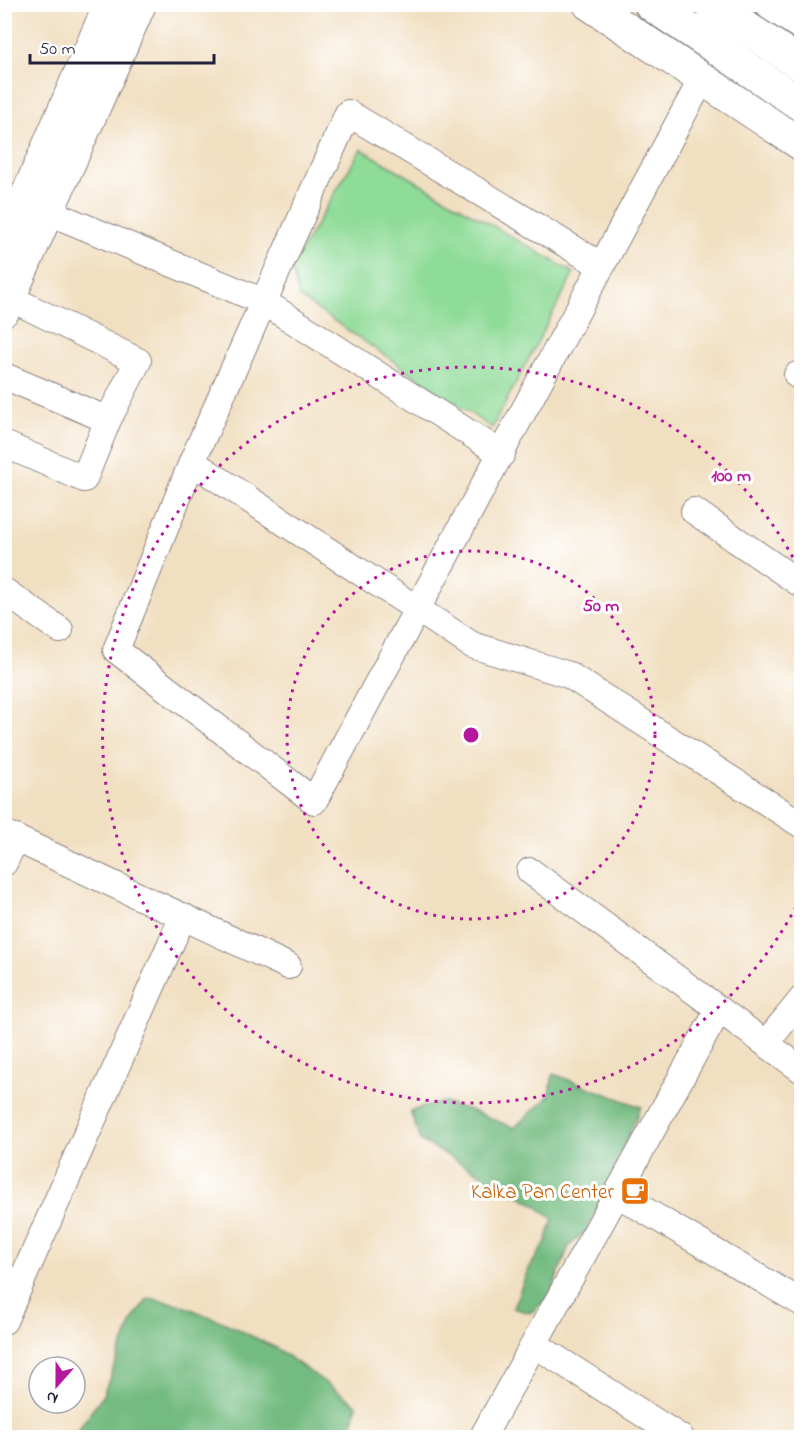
<svg xmlns="http://www.w3.org/2000/svg" width="806" height="1442" viewBox="0 0 806 1442" font-family="'Indie Flower',sans-serif">
<rect width="100%" height="100%" fill="#fff"/>
<filter id="ink" filterUnits="userSpaceOnUse"><feTurbulence type="fractalNoise" baseFrequency=".0167" numOctaves="2"/><feDisplacementMap in="SourceGraphic" scale="12" xChannelSelector="R" yChannelSelector="G"/><feConvolveMatrix kernelMatrix="1 2 1 2 8 2 1 2 1" color-interpolation-filters="sRGB"/></filter>
<filter id="wash" filterUnits="userSpaceOnUse"><feTurbulence type="fractalNoise" baseFrequency=".008" numOctaves="4" result="noise"/><feDisplacementMap in="SourceGraphic" scale="24" xChannelSelector="R" yChannelSelector="G"/><feGaussianBlur stdDeviation="1.35" result="paint"/><feColorMatrix in="noise" values="0 0 0 0 0 0 0 0 0 0 0 0 0 0 0 0 0 1.4 0 .05"/><feComposite in="paint" operator="in"/></filter>
<g filter="url(#wash)">
<rect width="100%" height="100%" fill="#f1dfc1"/>
<path fill="#8fdb98" stroke="#587e6a" stroke-width="1.5" d="M361,149L574,273L492,428L299,297L291,267Z"/>
<path fill="#73bb80" stroke="#4a6e5e" stroke-width="1.5" d="M553,1074L641,1107L587,1230L569,1246L549,1298L530,1313L513,1308L528,1270L546,1242L553,1219L534,1204L420,1140L410,1111L443,1102L476,1112L514,1128L549,1096Z
M148,1298L178,1304L223,1322L276,1348L357,1405L349,1437H73L103,1395L133,1319Z"/>
</g>
<g filter="url(#ink)">
<g fill="none" stroke-linecap="round" stroke-linejoin="round">
<g stroke="#8a807e" stroke-width="28">
<path id="minor" d="M32,205L264,302L502,454
M602,266L348,113L192,462L116,650L314,801L702,79
M10,298L138,361L108,420
M797,375L802,378
M4,376L108,420L84,479L4,444
M192,462L472,645L569,675L802,825
M694,511L802,585
M4,591L60,630
M4,833L288,966
M4,863L16,838
M530,871L802,1070
M766,1043L802,999
M617,1194L802,1303
M4,1321L183,916
M534,1344L681,1438
M482,1438L719,1009"/>
</g>
<g stroke="#8a807e" stroke-width="34">
<path id="tertiary" d="M589,4L802,145
M771,4L802,24
M4,248L110,4
M4,310L140,4"/>
</g>
<g stroke="#8a807e" stroke-width="36">
<path id="trunk" d="M651,4L802,105
M710,4L802,65"/>
</g>
<use href="#minor" stroke="#fff" stroke-width="26"/>
<use href="#tertiary" stroke="#fff" stroke-width="32"/>
<use href="#trunk" stroke="#fff" stroke-width="33"/>
</g>
</g>
<g fill="none" stroke="#b5179e" stroke-width="3" stroke-dasharray="3 6">
<circle cx="471" cy="735" r="184"/>
<path d="M800 899A368 368 0 1 1 800 571"/>
</g>
<defs>
<g id="cafe-square" transform="scale(1.5)"><rect x="-9" y="-9" width="18" height="18" rx="4" fill="#e8710a" stroke="#fff"/><path d="M-5.5-4.5H6V0H3Q3 3.5 0 3.5H-2.5Q-5.5 3.5-5.5 0ZM3-3.2v2h1.7v-2ZM-6 4.5H4V6H-6Z" fill="#fff"/></g>
</defs>
<g fill-rule="evenodd">
<use href="#cafe-square" x="635" y="1191"/>
</g>
<g text-anchor="middle" stroke-width="6" stroke-linejoin="round" paint-order="stroke">
<g font-size="21" fill="#c56008" stroke="#fff" text-anchor="end">
<text x="614" y="1198">Kalka Pan Center</text>
</g>
</g>
<circle cx="471" cy="735" r="9" fill="#b5179e" stroke="#fff" stroke-width="3"/>
<g font-size="18" text-anchor="middle" font-weight="bold" fill="#b5179e" stroke="#fff" stroke-width="6" stroke-linejoin="round" paint-order="stroke">
<text x="731" y="481">100 m</text>
<text x="601" y="611">50 m</text>
</g>
<rect width="806" height="1442" fill="none" stroke="#fff" stroke-width="24"/>
<g transform="translate(57 1385) rotate(201)"><circle r="28" fill="#ffffff" stroke="#a7a7b1" stroke-width="1.5"/>
<path d="M0-4.5L10 22L0 15L-10 22Z" fill="#b5179e"/>
<text y="-9" font-size="16" font-weight="bold" text-anchor="middle" fill="#22223b">N</text>
</g>
<path d="M30 54v9h184v-9" fill="none" stroke="#22223b" stroke-width="3"/>
<text x="39" y="54" font-size="18" fill="#22223b" stroke="#ffffff" stroke-width="4.5" paint-order="stroke">50 m</text>
</svg>
